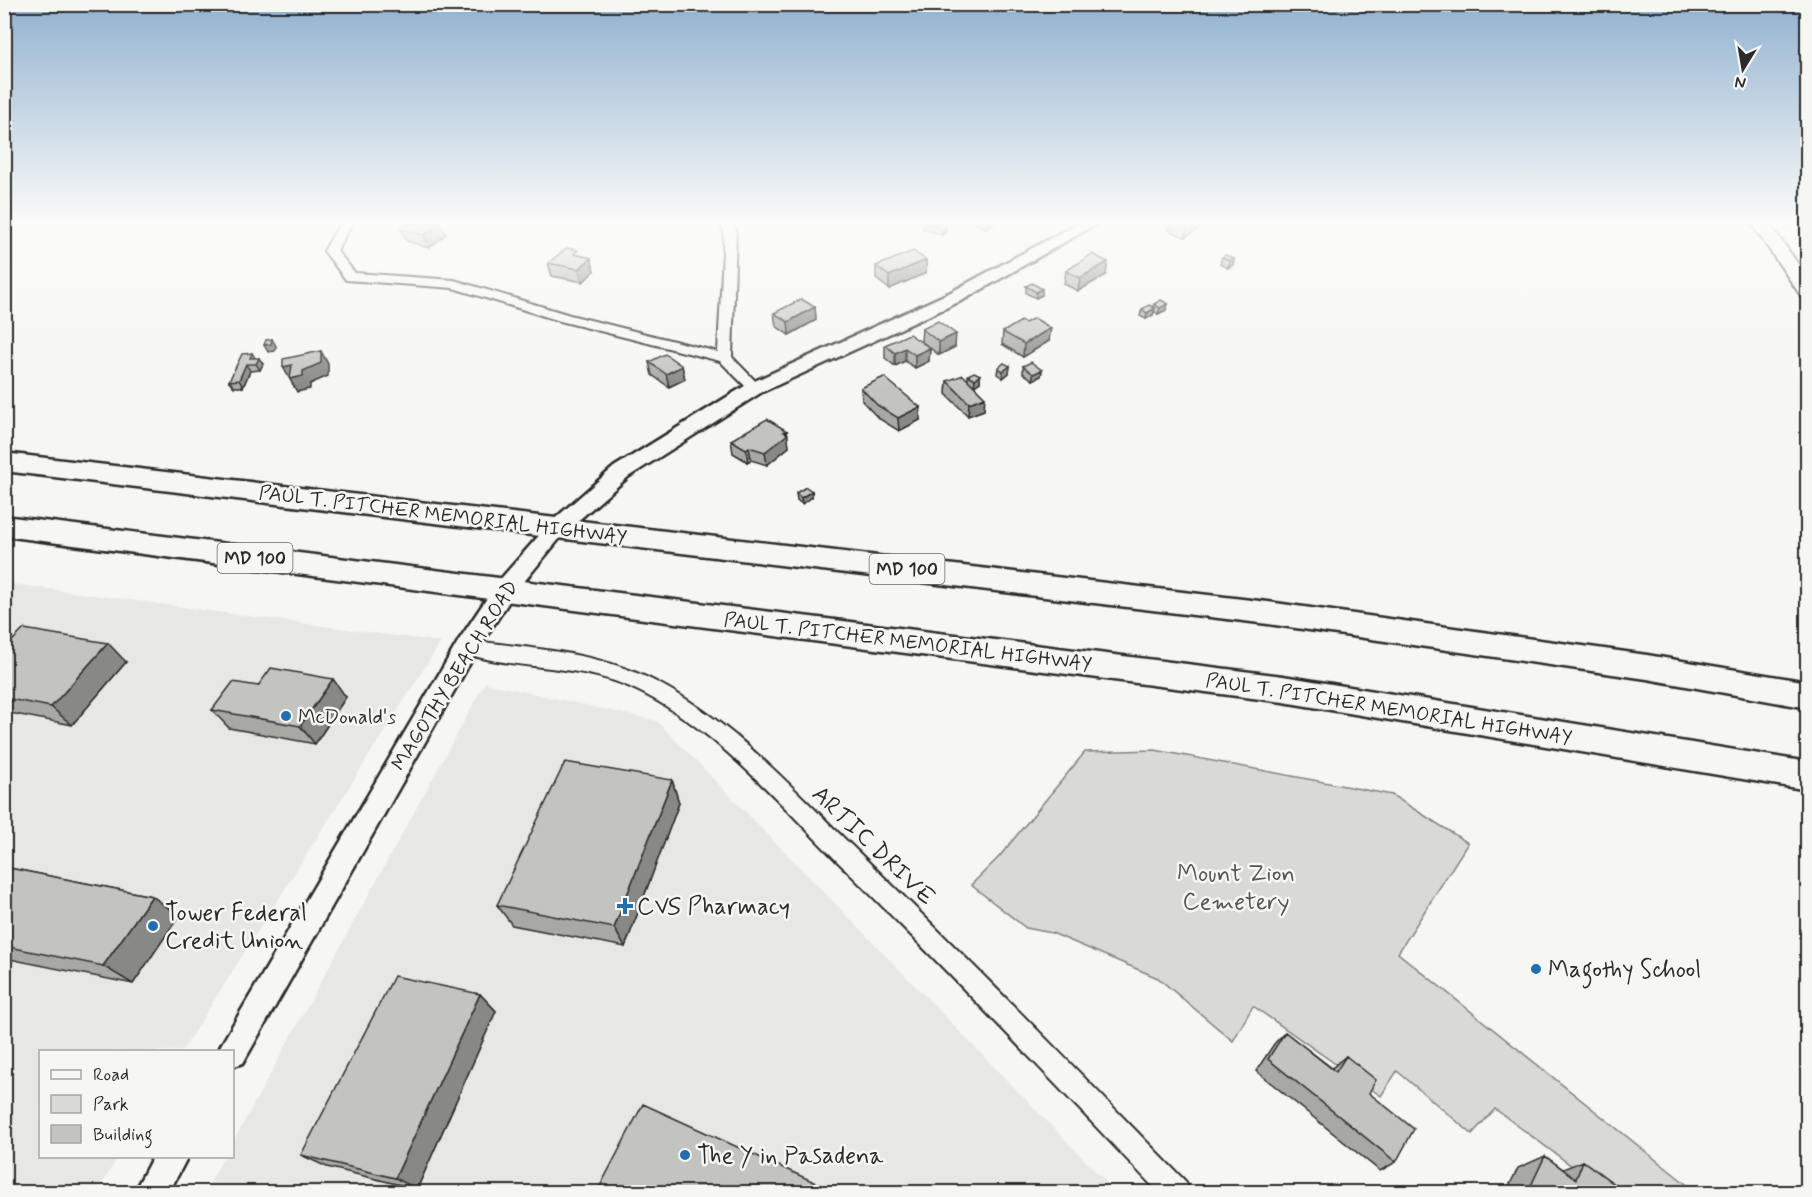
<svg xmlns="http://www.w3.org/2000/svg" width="1812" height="1197" viewBox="0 0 1812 1197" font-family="Mynerve,sans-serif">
<rect width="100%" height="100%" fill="#f6f6f2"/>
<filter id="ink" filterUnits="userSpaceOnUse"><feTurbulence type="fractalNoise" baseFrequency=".0167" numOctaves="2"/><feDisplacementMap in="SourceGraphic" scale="12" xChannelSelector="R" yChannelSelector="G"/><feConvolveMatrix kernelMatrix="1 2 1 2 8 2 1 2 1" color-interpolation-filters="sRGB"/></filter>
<g filter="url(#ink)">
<path fill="#e7e7e3" d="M5,583L441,642L182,1051L40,1052V1156L118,1157L97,1192H5Z
M485,683L657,721L1116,1192H205L224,1157L232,1156L233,1142Z"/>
<path fill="#d9d9d5" stroke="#828280" stroke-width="1.5" d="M1155,750L1392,795L1468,843L1398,953L1696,1192H1607L1495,1109L1472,1134L1397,1071L1381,1096L1253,1006L1233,1041L1158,978L1052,933L1026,928L971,885L999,857L1085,752Z"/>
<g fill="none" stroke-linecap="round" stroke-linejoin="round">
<g stroke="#2b2b2b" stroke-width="4">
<path id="minor" d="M340,223H352L337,251L355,273L454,280L570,315L718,352L724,231L720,223H732L736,231L732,357L762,388L760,391H750L720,361L560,321L453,288L346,280L324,251Z
M467,640C526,648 589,651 644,676C725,713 789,785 852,846C966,956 1076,1069 1186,1182L1189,1192H1158C1053,1081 947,970 838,862C776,800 711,723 630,687C576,663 513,670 460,652L458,647L460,642Z"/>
</g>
<g stroke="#2b2b2b" stroke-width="5">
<path id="tertiary" d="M1079,223H1098L963,300L762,392L628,477L565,532L513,595L475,654L243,1063L232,1067V1052H217L459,640L497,583L551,522L614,467L748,384L951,292Z
M153,1156H188L169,1192H134Z"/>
</g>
<g stroke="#2b2b2b" stroke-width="4">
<path id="secondary" d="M1751,223H1769L1808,278V298L1801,296Z"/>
</g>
<g stroke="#2b2b2b" stroke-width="5">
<path id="primary" d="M4,453L1268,602L1647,655L1808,682V708L1647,679L1268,624L4,471Z
M4,516L1283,676L1808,762V790L1283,702L4,536Z"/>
</g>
<use href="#minor" fill="#f6f6f2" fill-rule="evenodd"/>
<use href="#tertiary" fill="#f6f6f2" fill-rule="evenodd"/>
<use href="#secondary" fill="#f6f6f2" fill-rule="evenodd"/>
<use href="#primary" fill="#f6f6f2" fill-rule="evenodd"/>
</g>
<path fill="#a8a8a5" stroke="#2b2b2b" stroke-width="1.5" d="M923,223L946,225V231L942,235L923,229Z
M973,223H995L986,228Z
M1170,223H1204L1203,226L1185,237L1168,230Z
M401,229L446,234L429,248L406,241Z
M580,255L591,258L594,271L583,282L552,276L548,263Z
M1222,257L1234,259L1233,265L1228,268L1220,264Z
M926,260V273L889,289L876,279V266Z
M1066,271L1106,275L1078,291L1064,284Z
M1026,286L1042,295L1036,298L1026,293Z
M1154,304H1168L1166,310L1158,314L1154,311L1153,315L1146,319L1140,316L1142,309L1153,307Z
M815,307L816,320L789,335L776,326L774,313Z
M922,329L955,347L939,355L921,341Z
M1003,332L1049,341L1023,357L1002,344Z
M885,345L930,348L929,361L915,368L905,361L895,366L885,358Z
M252,353L255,358L263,364L260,370L250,371L243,387H234L229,381Z
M649,362L682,366L685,379L669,387L652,375Z
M1010,366L1009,373L1003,378L997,374L998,368Z
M1023,366L1042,370L1041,376L1033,380L1023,373Z
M968,375H980V382L974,386L971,384L984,410L968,416L946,394L947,381L968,380Z
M861,388L920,420L899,431L878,418L862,401Z
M787,431L789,447L767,465L751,460L748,462L733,453L731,440Z
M812,491V497L802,504L797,500L796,493Z
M4,649L126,662L72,725L4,712Z
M258,686L346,697L315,744L229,728L212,710Z
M672,780L679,803L625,947L512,925L497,905Z
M4,867L152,896L179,916L133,984L4,958Z
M480,994L496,1011L417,1189L327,1167L301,1155Z
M1285,1032L1332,1068L1346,1056L1396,1162L1380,1171L1256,1071L1274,1044Z
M1545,1156L1563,1169L1583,1161L1625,1192H1506L1518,1168Z"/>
<path fill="#888886" stroke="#2b2b2b" stroke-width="1.5" d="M440,223H441L446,234L429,248L424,235Z
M986,223H995L986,228Z
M1191,223H1204L1203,226L1185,237L1188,225Z
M946,225V231L942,235L943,229Z
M591,258L594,271L583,282L579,269Z
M1234,259L1233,265L1228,268L1230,261Z
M926,260V273L889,289V276Z
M1108,262L1106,275L1078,291L1080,278Z
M1042,289V295L1036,298V292Z
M1168,304L1166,310L1158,314L1160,308Z
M815,307L816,320L789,335L788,322Z
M1155,308L1153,315L1146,319L1147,313Z
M1051,328L1049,341L1023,357L1024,344Z
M956,334L955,347L939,355V342Z
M272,339L276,346L275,351L268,352L264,345Z
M905,348V361L895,366V353Z
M930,348L929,361L915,368V355Z
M321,351L328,364V376L310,384V389L297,392L283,367L292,365Z
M259,358L263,364L260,370L256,364Z
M246,364L250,371L243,387L239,380Z
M682,366L685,379L669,387L666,374Z
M1010,366L1009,373L1003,378V371Z
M1042,370L1041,376L1033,380V374Z
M980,375V382L974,386L975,379Z
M985,397L984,410L968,416L969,403Z
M920,407V420L899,431L898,418Z
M787,431L789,447L767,465L765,452Z
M749,447L751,460L748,462L746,449Z
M812,491V497L802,504L801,498Z
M108,643L126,662L72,725L51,707Z
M333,679L346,697L315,744L300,726Z
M672,780L679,803L625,947L614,928Z
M152,896L179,916L133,984L103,966Z
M480,994L496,1011L417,1189L395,1178Z"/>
<path fill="#c3c3c0" stroke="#2b2b2b" stroke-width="1.5" d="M410,223H440L424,235L401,229Z
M923,223H938L946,225L943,229Z
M567,248L578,250L574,254L591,258L579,269L548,263Z
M913,251L926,260L889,276L876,266Z
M1092,254L1108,262L1080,278L1066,271Z
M1226,255L1234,259L1230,261L1222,257Z
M1032,283L1042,289L1036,292L1026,286Z
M801,299L815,307L788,322L774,313Z
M1161,300L1168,304L1160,308L1154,304Z
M1149,305L1155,308L1147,313L1142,309Z
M1034,318L1051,328L1024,344L1003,332L1021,321L1025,323Z
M938,321L956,334L939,342L922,329Z
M909,334L930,348L915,355L905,348L895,353L885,345Z
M272,339L271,344L264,345L266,340Z
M321,351V363L303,371V376L290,379L292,365L283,367V359Z
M252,353L250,358H259L256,364H246L239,380L229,381L242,354Z
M665,354L682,366L666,374L649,362Z
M1031,362L1042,370L1033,374L1023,366Z
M1004,363L1010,366L1003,371L998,368Z
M974,372L980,375L975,379L968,375Z
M963,375L985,397L969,403L947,381Z
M884,377L920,407L898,418L877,405L861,388Z
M767,419L787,431L784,432L788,434L765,452L749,447L746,449L731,440Z
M806,487L812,491L801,498L796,493Z
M24,629L108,643L51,707L4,698V649Z
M271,668L333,679L300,726L212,710L233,682L258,686Z
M565,762L672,780L614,928L497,905Z
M4,867L152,896L103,966L4,946Z
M394,976L480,994L395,1178L301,1155Z
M1285,1032L1336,1072L1346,1056L1376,1080L1369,1093L1414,1129L1396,1162L1268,1059Z
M643,1104L836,1192H597Z
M1545,1156L1576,1179L1583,1161L1625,1192H1528Z"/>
</g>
<linearGradient id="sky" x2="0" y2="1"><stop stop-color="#91b2d0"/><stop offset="0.57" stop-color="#fbfbf9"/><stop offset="1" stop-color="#fbfbf9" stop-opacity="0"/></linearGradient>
<rect width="1812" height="390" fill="url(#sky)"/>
<g fill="#1f6fb2" stroke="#f6f6f2" stroke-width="2">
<circle cx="286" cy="716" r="6"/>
<path d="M622 897h6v6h6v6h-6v6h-6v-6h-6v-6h6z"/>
<circle cx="153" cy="926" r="6"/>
<circle cx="1536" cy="969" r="6"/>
<circle cx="685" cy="1155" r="6"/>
</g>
<g text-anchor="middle" stroke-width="5" stroke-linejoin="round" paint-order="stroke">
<g fill="#f6f6f2" stroke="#686867" stroke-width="1.5">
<rect x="217.5" y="543" width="75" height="30" rx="4.5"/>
<rect x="869.5" y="554" width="75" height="30" rx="4.5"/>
</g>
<g font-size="18" font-weight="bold" fill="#2b2b2b">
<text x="255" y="564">MD 100</text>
<text x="907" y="575">MD 100</text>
</g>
<g font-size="20" fill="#2b2b2b" stroke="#f6f6f2">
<text transform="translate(443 514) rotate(7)" y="7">PAUL T. PITCHER MEMORIAL HIGHWAY</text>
<text transform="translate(908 641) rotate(7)" y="7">PAUL T. PITCHER MEMORIAL HIGHWAY</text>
<text transform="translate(454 675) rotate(-58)" y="7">MAGOTHY BEACH ROAD</text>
<text transform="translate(1389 708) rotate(9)" y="7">PAUL T. PITCHER MEMORIAL HIGHWAY</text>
</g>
<g font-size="20" fill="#2b2b2b" stroke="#f6f6f2" text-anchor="start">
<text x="298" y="723">McDonald's</text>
</g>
<g font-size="24" fill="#2b2b2b" stroke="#f6f6f2">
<text transform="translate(874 845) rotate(44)" y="8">ARTIC DRIVE</text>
</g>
<g font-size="24" fill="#565656" stroke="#f6f6f2">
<text x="1236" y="881">Mount Zion<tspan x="1236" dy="28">Cemetery</tspan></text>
</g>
<g font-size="24" fill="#2b2b2b" stroke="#f6f6f2" text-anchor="start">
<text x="637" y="914">CVS Pharmacy</text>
<text x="165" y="920">Tower Federal<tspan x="165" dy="28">Credit Union</tspan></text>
<text x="1548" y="977">Magothy School</text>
<text x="697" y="1163">The Y in Pasadena</text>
</g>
</g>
<rect width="1812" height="1197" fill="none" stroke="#f6f6f2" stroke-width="24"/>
<rect x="12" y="12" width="1788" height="1173" fill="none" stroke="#2b2b2b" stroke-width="2" filter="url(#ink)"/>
<rect x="39" y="1050" width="195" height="108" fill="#f6f6f2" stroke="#a5a5a2" stroke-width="1.5"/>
<rect x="51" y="1070" width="30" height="9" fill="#f6f6f2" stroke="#a5a5a2" stroke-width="1.5"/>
<text x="93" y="1080" font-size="18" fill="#2b2b2b">Road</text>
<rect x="51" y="1095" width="30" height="18" fill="#d9d9d5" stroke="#a5a5a2" stroke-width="1.5"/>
<text x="93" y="1110" font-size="18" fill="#2b2b2b">Park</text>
<rect x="51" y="1125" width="30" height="18" fill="#c3c3c0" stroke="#a5a5a2" stroke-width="1.5"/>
<text x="93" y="1140" font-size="18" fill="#2b2b2b">Building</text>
<g transform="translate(1743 69) rotate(191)" stroke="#f6f6f2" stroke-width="4.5" paint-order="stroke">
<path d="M0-4.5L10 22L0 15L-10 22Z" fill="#2b2b2b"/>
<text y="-9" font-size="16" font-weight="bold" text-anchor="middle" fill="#2b2b2b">N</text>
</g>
</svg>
